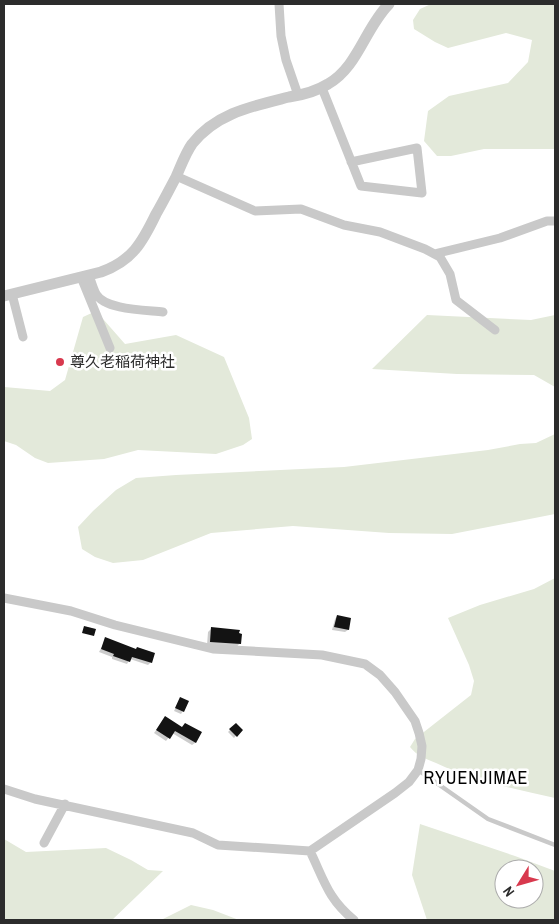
<svg xmlns="http://www.w3.org/2000/svg" width="559" height="924" viewBox="0 0 559 924" font-family="'Archivo Narrow','Noto Sans JP',sans-serif">
<rect width="100%" height="100%" fill="#fff"/>
<path fill="#e3e9da" fill-rule="evenodd" d="M431,4H555V149H484L451,156H437L424,141L428,111L449,96L508,83L528,62L532,40L506,33L448,48L435,42L414,29L413,20L420,9Z
M96,311L125,344L176,335L224,357L249,418L252,439L243,445L216,454L138,450L104,459L48,463L35,458L16,445L4,441V387L50,391L65,380L83,317Z
M427,315L531,320L555,315V387L534,375L457,374L372,369Z
M555,434V514L452,534L389,533L293,526L211,533L143,560L113,563L95,557L82,549L78,527L93,511L116,490L136,478L176,475L344,467L488,450L520,444L536,443Z
M555,578V798C515,789 473,781 436,763C426,759 417,756 410,747L415,739L471,695L474,681L469,665L448,618L480,605L534,589Z
M420,824L515,856L555,871V920H427L412,875ZM504,869H534V899H504Z
M4,839L26,852L106,848L131,860L148,870L163,871L112,920H4Z
M191,905L213,910L239,920H161Z"/>
<path fill="#0003" d="M337,616L350,619L348,630L345,632L332,630L335,619Z
M212,628L239,644L236,648L207,645L208,632Z
M106,639L151,662L148,665L130,659L127,664L112,659V657L99,652Z
M180,699L183,711L181,714L174,711Z
M165,718L182,728L200,733L195,743L192,745L172,733L166,741L154,733Z
M236,724L241,730L234,738L228,732Z"/>
<path fill="#131313" d="M337,615L351,618L349,630L334,627Z
M84,626L96,629L94,636L82,633Z
M211,627L240,630L239,633L242,634L241,644L210,642Z
M105,637L136,649L137,647L155,653L152,663L132,657L130,662L113,656L114,654L101,649Z
M180,697L189,701L184,712L175,708Z
M165,716L182,727L185,723L202,732L196,743L175,731L170,739L156,730Z
M236,723L243,730L237,737L229,729Z"/>
<g fill="none" stroke-linecap="round" stroke-linejoin="round">
<path stroke="#c9c9c9" stroke-width="4.5" d="M418,770L488,819L555,845"/>
<path stroke="#c9c9c9" stroke-width="9" d="M279,4L281,36L286,60L298,95
M322,88L361,186L422,193L417,148L351,162
M176,176L255,211L301,209L344,225L380,232L425,249L440,257L450,274L456,300L495,330
M434,254L500,238L547,221H555
M89,275C91,281 93,288 96,294C105,310 146,310 163,312
M81,277L110,348
M12,294L23,337
M4,598L71,611L115,625L213,649L322,655L365,664L380,675L395,692L415,721L419,733L422,746L421,759L418,770L409,782L395,793L310,851L218,845L193,833L35,799L4,789
M44,843L65,804
M310,851C324,880 328,899 354,920"/>
<path stroke="#c9c9c9" stroke-width="11" d="M4,296L101,272C132,261 142,243 156,214C163,202 169,190 176,177C181,166 185,154 192,144C216,113 253,106 289,97C302,95 317,91 328,84C358,67 365,28 389,4"/>
</g>
<circle fill="#d8394e" stroke="#fff" stroke-width="2" cx="60" cy="362" r="5"/>
<g text-anchor="middle" stroke-width="5" stroke-linejoin="round" paint-order="stroke">
<g font-size="15" fill="#2c2c2c" stroke="#fff" text-anchor="start">
<text x="70" y="367">尊久老稲荷神社</text>
</g>
<g font-size="18" letter-spacing="1" fill="#000" stroke="#fff">
<text x="476" y="784">RYUENJIMAE</text>
</g>
</g>
<rect width="559" height="924" fill="none" stroke="#2c2c2c" stroke-width="10"/>
<g transform="translate(519 884) rotate(233)"><circle r="24" fill="#ffffff" stroke="#ababab"/>
<path d="M0-4L9 19L0 12L-9 19Z" fill="#d8394e"/>
<text y="-8" font-size="14" font-weight="bold" text-anchor="middle" fill="#2c2c2c">N</text>
</g>
</svg>
